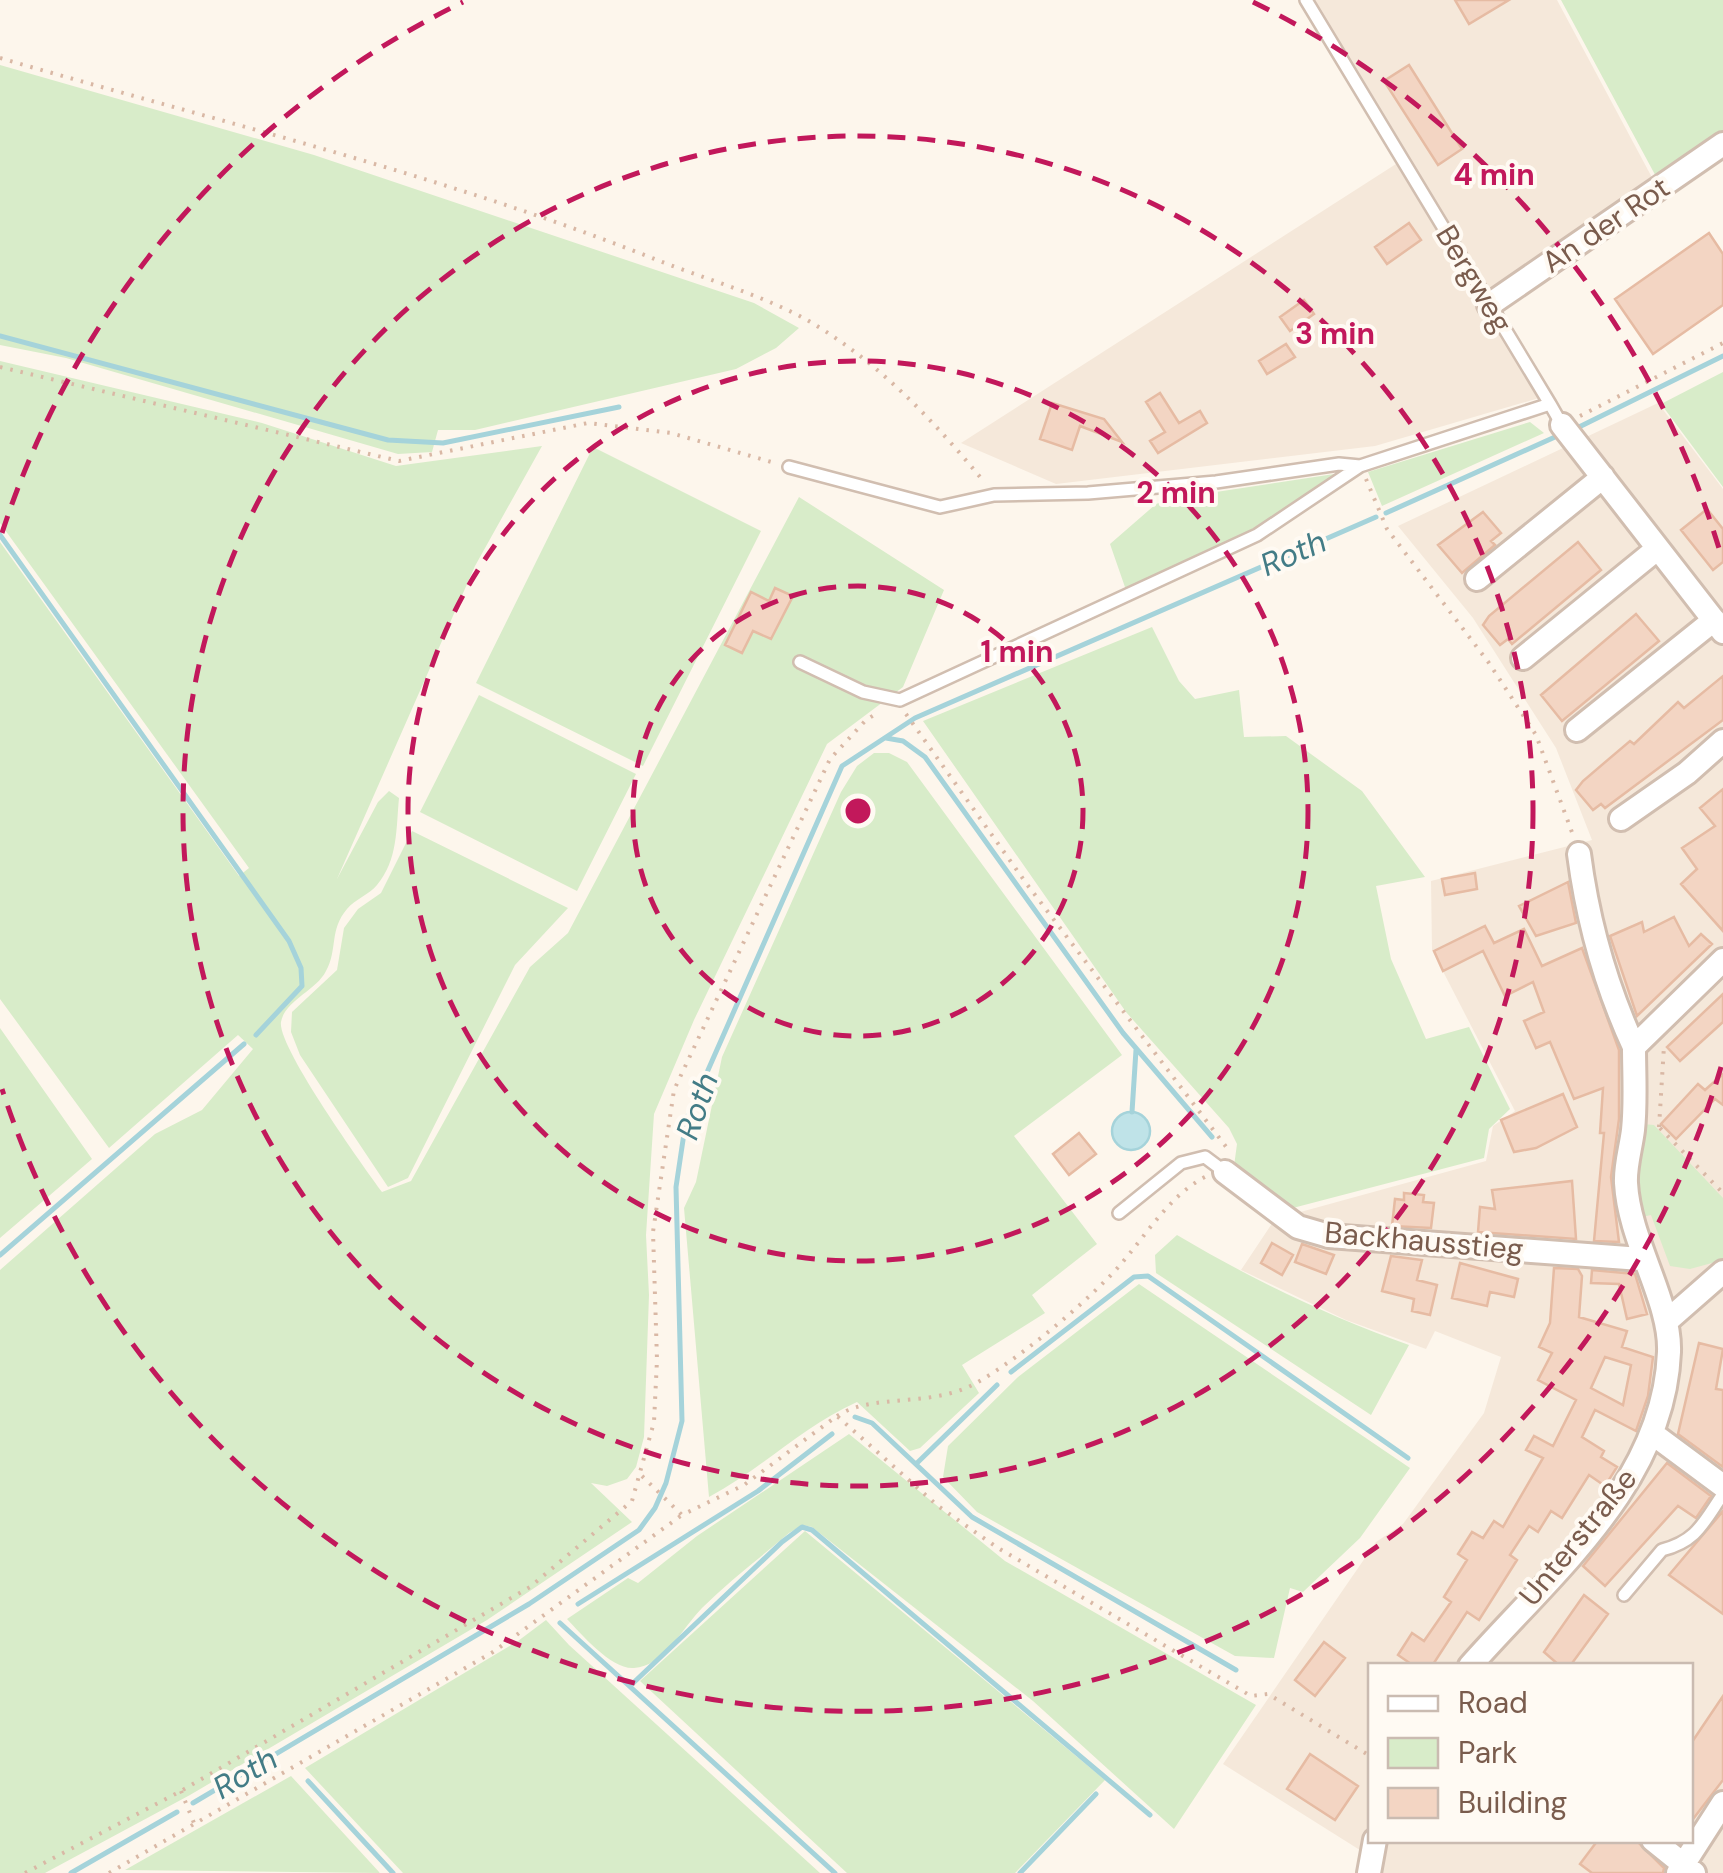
<svg xmlns="http://www.w3.org/2000/svg" width="1723" height="1873" viewBox="0 0 1723 1873" font-family="'DM Sans',sans-serif">
<rect width="100%" height="100%" fill="#fdf6ec"/>
<path fill="#f5e8da" fill-rule="evenodd" d="M1311,0H1557L1656,185L1490,297Z
M1396,164L1539,398L1375,446L1056,484L961,443Z
M1658,403L1723,489V1873H1360L1363,1852L1223,1764L1376,1542L1403,1524L1484,1413L1501,1357L1435,1331L1426,1349L1346,1320L1241,1270L1275,1219L1486,1161L1493,1126L1515,1111L1432,950L1431,881L1592,840L1556,748L1473,618L1398,526ZM1370,1666H1690V1840H1370Z"/>
<path fill="#d8ecc9" d="M1561,0H1723V138L1660,184Z
M0,65L314,155L754,303L799,328L776,348L736,369L475,430H438L432,452L398,454L66,358L0,345Z
M0,361L262,423L396,466L542,446L475,566L337,879L378,802L389,791L399,798C396,829 398,860 377,885C369,895 355,899 347,909C329,930 338,949 326,971C316,991 285,1000 281,1022C277,1046 363,1166 382,1192L411,1181L530,967L568,933L799,497L944,590L903,687L827,744L694,1020L654,1114L646,1235L649,1295L644,1437L636,1467L627,1479L607,1486L591,1483L632,1522L487,1620L190,1795L45,1873H0V1270L155,1134L202,1110L253,1049L238,1035L109,1148L0,999V542L239,876L249,868L0,523Z
M1723,372V487L1661,404Z
M1530,422L1544,433L1382,506L1368,472Z
M593,447L761,531L643,766L476,683Z
M1341,473L1243,535L1126,590L1110,544L1156,504L1170,499Z
M1152,627L1179,681L1195,699L1239,690L1244,737L1286,736L1362,791L1425,877L1376,886L1391,959L1426,1039L1469,1027L1510,1109L1489,1129L1484,1158L1289,1209L1234,1166L1237,1144L1229,1128L1126,1012L923,721Z
M479,695L636,774L577,891L420,812Z
M874,753H889L907,762L1122,1055L1014,1136L1097,1244L1032,1295L1045,1313L962,1365L979,1393L920,1448L910,1451L857,1402C803,1426 762,1469 709,1497L684,1208L696,1182L722,1057L841,792L857,766Z
M412,831L568,908L515,965L408,1178L388,1187L300,1055L291,1032L292,1012L337,970L344,928L358,909L381,893Z
M0,1028L92,1159L0,1238Z
M1643,1124L1654,1125L1723,1198V1260L1690,1269L1670,1266L1651,1215L1642,1217L1637,1174Z
M1177,1235C1251,1279 1328,1316 1409,1345L1371,1415L1156,1273L1155,1255Z
M1139,1284L1410,1468L1360,1538L1303,1592L1290,1588L1274,1658L1235,1656L977,1512L943,1477L948,1446L1018,1377Z
M849,1434L1005,1561L1256,1705L1174,1829L1033,1701L812,1527L803,1525L789,1533C760,1558 729,1581 702,1608C684,1626 663,1667 634,1668C612,1670 581,1634 567,1619L628,1578L638,1583L697,1536Z
M805,1531L1105,1780L1015,1873H847L640,1681Z
M546,1620L569,1645L820,1873H403L305,1768L518,1641Z
M291,1776L380,1873L125,1870Z"/>
<path fill="#bfe3e8" stroke="#a5d3da" stroke-width="2.5" d="M1112 1131a19 19 0 1 1 38 0a19 19 0 1 1-38 0Z"/>
<g fill="none" stroke-linecap="round" stroke-linejoin="round">
<path stroke="#a5d3da" stroke-width="5" d="M0,336L388,440L443,443L619,407
M1579,427L1723,356
M1386,513L1555,437
M0,535L289,941L301,968L302,986L256,1035
M886,738L903,741L925,757L1123,1033L1212,1137
M1132,1112L1136,1050
M0,1255L244,1044
M1011,1372L1134,1277L1148,1276L1408,1458
M855,1417L872,1423L972,1517L1236,1670
M916,1464L997,1385
M578,1604L758,1491L832,1434
M560,1623L835,1873
M630,1686L782,1542L802,1527L812,1530L1150,1815
M308,1781L393,1873
M193,1803L529,1604L639,1530L655,1508L666,1483L682,1421L676,1187L686,1120L842,766L915,718L1376,517
M71,1873L177,1812
M1020,1873L1096,1794"/>
</g>
<path fill="#f3d5c3" stroke="#e6bba3" stroke-width="2.5" fill-rule="evenodd" d="M1455,0H1509L1469,24Z
M1409,65L1462,149L1438,165L1384,81Z
M1409,223L1421,240L1387,264L1375,247Z
M1709,233L1723,254V305L1653,354L1615,299Z
M1304,300L1314,314L1290,331L1280,317Z
M1286,344L1295,357L1267,374L1259,361Z
M1160,393L1179,423L1200,411L1207,423L1158,453L1150,441L1165,432L1146,402Z
M1052,403L1104,419L1122,442L1080,426L1072,450L1040,439Z
M1707,509L1723,529V562L1713,570L1681,530Z
M1483,512L1501,533L1491,541L1495,545L1462,573L1438,545Z
M1578,542L1601,570L1512,644L1508,639L1500,645L1483,625L1489,616Z
M775,588L793,596L771,639L753,631L742,653L725,645L751,592L769,601Z
M1636,614L1659,641L1562,721L1541,695Z
M1723,676V720L1605,808L1601,804L1593,810L1576,790L1583,781L1630,741L1634,744L1678,702L1684,708Z
M1723,789V931L1681,884L1697,869L1682,848L1715,826L1700,808Z
M1475,873L1477,889L1445,895L1442,879Z
M1568,882L1576,923L1536,936L1519,906Z
M1674,917L1689,946L1701,934L1712,944L1637,1016L1610,936L1642,922L1644,932Z
M1485,926L1494,943L1524,929L1542,966L1582,948L1619,1050V1119L1611,1177L1619,1242L1594,1241L1604,1133H1600L1603,1088L1574,1099L1550,1042L1536,1048L1524,1021L1544,1012L1533,982L1505,996L1483,951L1443,971L1434,951Z
M1723,994V1022L1680,1061L1667,1047Z
M1723,1074V1105L1715,1099L1676,1139L1661,1124L1698,1084L1705,1090Z
M1563,1094L1577,1127L1536,1148L1514,1152L1501,1120Z
M1079,1133L1096,1154L1069,1175L1053,1154Z
M1572,1181L1576,1239L1478,1232L1480,1207L1495,1209L1492,1190Z
M1404,1193L1424,1195L1423,1202L1434,1203L1431,1228L1392,1226L1395,1199L1404,1200Z
M1272,1243L1293,1255L1282,1275L1261,1263Z
M1302,1244L1334,1255L1326,1274L1295,1262Z
M1391,1256L1422,1260L1417,1280L1437,1285L1430,1315L1412,1311L1414,1299L1382,1291Z
M1460,1263L1518,1279L1514,1297L1490,1292L1487,1306L1452,1298Z
M1554,1268L1578,1269L1582,1276L1579,1317L1627,1331L1622,1347L1653,1357L1648,1396L1636,1431L1595,1410L1582,1437L1604,1451L1601,1457L1617,1467L1605,1486L1589,1475L1562,1518L1551,1511L1538,1532L1529,1526L1510,1555L1517,1560L1479,1620L1467,1612L1432,1666H1414L1398,1655L1412,1633L1424,1641L1451,1602L1444,1597L1467,1560L1458,1554L1472,1532L1483,1538L1494,1521L1503,1527L1543,1458L1526,1450L1534,1436L1553,1446L1576,1400L1538,1380L1552,1353L1539,1347L1550,1323ZM1605,1357L1631,1365L1623,1405L1591,1388Z
M1592,1270L1635,1274L1647,1314L1627,1319L1619,1284L1591,1283Z
M1699,1343L1723,1349L1716,1389L1723,1390V1467L1678,1434Z
M1667,1463L1711,1496L1696,1518L1678,1506L1605,1586L1583,1566Z
M1723,1511V1614L1669,1575Z
M1584,1595L1608,1614L1570,1666H1560L1544,1652Z
M1324,1642L1345,1658L1315,1696L1295,1680Z
M1723,1696V1780L1690,1823V1745Z
M1310,1754L1358,1786L1335,1820L1287,1789Z
M1598,1840H1636L1664,1868L1663,1873H1592L1580,1864Z"/>
<g fill="none" stroke-linecap="round" stroke-linejoin="round">
<g stroke="#d1beb0" stroke-width="16">
<path id="lane" d="M1306,0L1550,404
M789,467L940,507L994,495L1088,493L1216,482L1339,464L1360,466
M800,662L863,692L900,700L1257,535L1360,466L1550,404L1562,425
M1119,1213L1181,1163L1205,1157L1225,1172
M1624,1595L1662,1550C1697,1541 1703,1523 1723,1494"/>
</g>
<g stroke="#d1beb0" stroke-width="28">
<path id="street" d="M1489,305L1723,144
M1562,425L1723,632
M1477,579L1603,477
M1523,658L1657,549
M1577,730L1714,620
M1621,819L1687,773L1723,741
M1579,854C1588,923 1605,984 1634,1047
M1225,1172L1298,1227L1329,1236L1641,1259
M1667,1321L1723,1272
M1653,1434L1723,1486
M1470,1666C1551,1574 1664,1483 1669,1352C1671,1301 1629,1241 1626,1183C1625,1166 1631,1147 1633,1130C1636,1103 1634,1074 1634,1047L1723,960
M1653,1840L1694,1873
M1369,1873L1375,1840
M1678,1873L1723,1803"/>
</g>
<path stroke="#d9b8a5" stroke-width="4" stroke-dasharray="2.5 8" stroke-linecap="butt" d="M0,58C219,122 440,174 652,258C702,278 760,294 807,320C878,361 934,421 985,483
M0,367L399,461L588,423L671,433L775,463
M1580,416L1723,343
M1366,479L1387,529L1489,663L1536,735L1573,835
M906,714L1026,883L1230,1152
M1659,1127L1664,1046
M1660,1128L1723,1193
M837,1416C874,1392 931,1409 978,1382C1019,1358 1071,1315 1105,1281C1138,1250 1165,1196 1207,1176
M642,1476L682,1515L744,1485L837,1416L938,1506L998,1548L1251,1696L1268,1694L1370,1756
M181,1791L194,1823
M25,1873L181,1791L530,1587L632,1501L654,1422L657,1360L653,1232L674,1090L830,759L866,720L879,712
M109,1873L493,1652L682,1515"/>
<use href="#lane" stroke="#fff" stroke-width="11"/>
<use href="#street" stroke="#fff" stroke-width="22"/>
</g>
<g fill="none" stroke="#c2185b" stroke-width="5" stroke-dasharray="18 12">
<circle cx="858" cy="811" r="225"/>
<circle cx="858" cy="811" r="450"/>
<circle cx="858" cy="811" r="675"/>
<path d="M1721 1067A900 900 0 0 1 2 1089M2 533A900 900 0 0 1 463 2M1253 2A900 900 0 0 1 1721 555"/>
</g>
<g text-anchor="middle" stroke-width="8" stroke-linejoin="round" paint-order="stroke">
<g font-size="30" fill="#7a5c4d" stroke="#fffaf3">
<text transform="translate(1606 225) rotate(-34)" y="10">An der Rot</text>
<text transform="translate(1474 279) rotate(59)" y="10">Bergweg</text>
<text transform="translate(1424 1241) rotate(5)" y="10">Backhausstieg</text>
<text transform="translate(1578 1537) rotate(-51)" y="10">Unterstraße</text>
</g>
<g font-size="32" font-style="italic" fill="#437c86" stroke="#fffaf3">
<text transform="translate(1293 553) rotate(-24)" y="11">Roth</text>
<text transform="translate(697 1106) rotate(-71)" y="11">Roth</text>
<text transform="translate(245 1773) rotate(-31)" y="11">Roth</text>
</g>
</g>
<circle cx="858" cy="811" r="15" fill="#c2185b" stroke="#fffaf3" stroke-width="5"/>
<g font-size="30" text-anchor="middle" font-weight="bold" fill="#c2185b" stroke="#fffaf3" stroke-width="8" stroke-linejoin="round" paint-order="stroke">
<text x="1494" y="185">4 min</text>
<text x="1335" y="344">3 min</text>
<text x="1176" y="503">2 min</text>
<text x="1017" y="662">1 min</text>
</g>
<rect x="1368" y="1663" width="325" height="180" fill="#fffaf3" stroke="#cabbb1" stroke-width="2.5"/>
<rect x="1388" y="1696" width="50" height="15" fill="#ffffff" stroke="#cabbb1" stroke-width="2.5"/>
<text x="1458" y="1713" font-size="30" fill="#7a5c4d">Road</text>
<rect x="1388" y="1738" width="50" height="30" fill="#d8ecc9" stroke="#cabbb1" stroke-width="2.5"/>
<text x="1458" y="1763" font-size="30" fill="#7a5c4d">Park</text>
<rect x="1388" y="1788" width="50" height="30" fill="#f3d5c3" stroke="#cabbb1" stroke-width="2.5"/>
<text x="1458" y="1813" font-size="30" fill="#7a5c4d">Building</text>
</svg>
